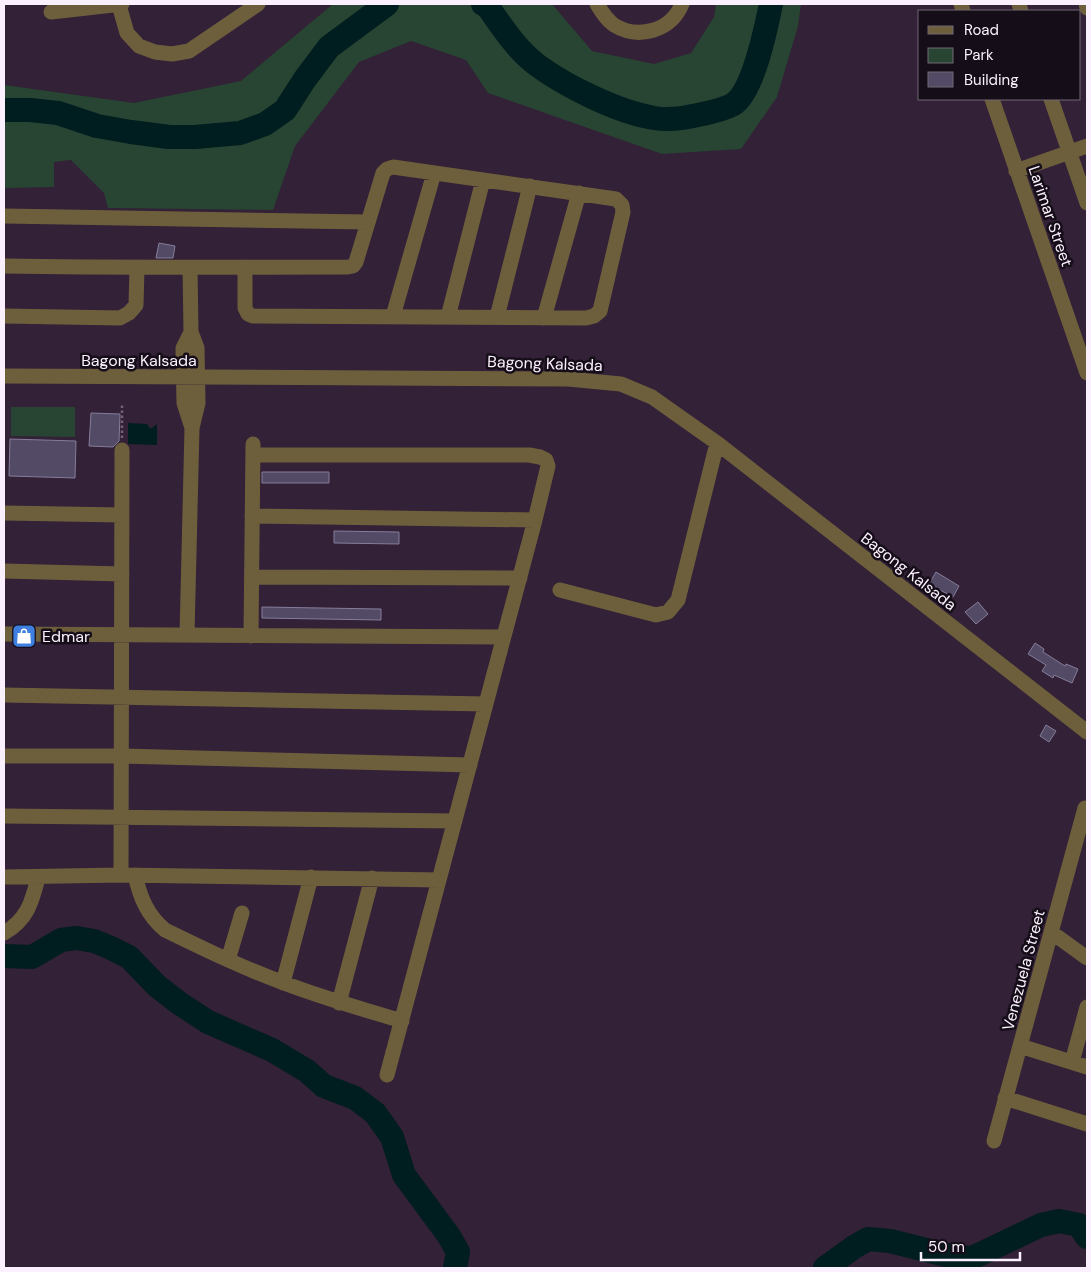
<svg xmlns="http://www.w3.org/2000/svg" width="1091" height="1272" viewBox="0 0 1091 1272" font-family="'DM Sans',sans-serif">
<rect width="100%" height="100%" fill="#322137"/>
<path fill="#284432" d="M333,4H552L592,51L654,64L691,53L714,17L716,4H801L798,26L777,97L741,149L662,154L488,93L466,60L411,41L359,62L295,146L273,210L108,208L104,193L71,160L54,162V187L4,188V85L134,103L241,81Z
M11,407H75V437L11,436Z"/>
<path fill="#001d1f" d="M128,423L147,424L150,428H152L157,424V445L128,444Z"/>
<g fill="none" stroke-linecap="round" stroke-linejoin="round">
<path stroke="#001d1f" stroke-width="24" d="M483,4L488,7C503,28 516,49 537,65C567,87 618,112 654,118C672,121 690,117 707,113C715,111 729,108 735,103C754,88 766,28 771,4
M4,110H30L58,113L97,126L131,132L169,137H195L240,133L265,124L285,110L305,79L329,47L387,4
M4,956L32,957L61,940L76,938L94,941L111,948L129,957L157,986L179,1003L208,1022L272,1050L307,1071L324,1086L355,1098L375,1113L392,1137L404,1175L449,1236L458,1252L455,1268
M825,1268L854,1247L868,1239L890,1241L954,1257L972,1258L1041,1225L1059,1221L1079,1225L1087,1237"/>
</g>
<path fill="#534b66" stroke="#867d9a" d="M159,243L175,246L173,258H156Z
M91,413L120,414L119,441L113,447L89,446Z
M10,439L76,441L75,478L9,476Z
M262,472H329V483H262Z
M334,531L399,532V544L334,543Z
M936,572L959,586L953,597L929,584Z
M978,602L988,614L976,624L965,612Z
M262,607L381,609V620L262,618Z
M1035,643L1044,649L1043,652L1065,666L1066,664L1078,669L1072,683L1054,675L1053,678L1042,671L1046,665L1028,654Z
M1046,725L1056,731L1049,742L1040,736Z"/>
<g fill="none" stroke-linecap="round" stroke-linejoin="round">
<path stroke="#716276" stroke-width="2.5" stroke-dasharray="2.5 2.5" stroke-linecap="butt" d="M122,438V405"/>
<path stroke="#6e5f3c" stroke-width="15" d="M597,4C601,11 607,20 614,25C638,40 671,31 682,4
M961,4L963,11
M1019,4L1021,11
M1086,4L1087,8
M119,5L127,33L139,46L155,52L172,54L189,51L258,4
M51,12L122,4
M992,99L1087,373
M1051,99L1087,203
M1016,171L1087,146
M4,216L367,222
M4,266C118,268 233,267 348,267L353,266L356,262L383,173L387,169L393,167L616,199L622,205L623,212L600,311L594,316L586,318L253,316L248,314L245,308V267
M4,316L120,318L129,313L136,305L137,268
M393,316L434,173
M448,317L483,180
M497,317L530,186
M544,318L579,193
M191,332L183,348L184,403L192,428
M4,376L568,379L621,384L652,397L717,443L1087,732
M253,455H529L540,457L546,460L548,466L535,520L387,1075
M4,513L122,515
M252,516L535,520
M4,571L122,574
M252,577L520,578
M560,590L656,615L668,612L678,600L717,443
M4,634L503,637
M187,635L192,428L198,403L197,348L191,332L190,268
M251,636L253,444
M4,695L486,704
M4,756H122L470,765
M4,816L455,821
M121,875L122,450
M135,875C140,897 147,915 165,930C204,949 243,968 284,983C323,998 362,1009 402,1021
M4,877L121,875L439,880
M1051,932L1087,958
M4,933C27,920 32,902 38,878
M228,960L242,913
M283,983L311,877
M339,1003L372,878
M1020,1046L1087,1067
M1072,1062L1087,1007
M1005,1098L1087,1124
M994,1141L1085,808"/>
</g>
<defs>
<g id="shop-square" transform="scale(1.25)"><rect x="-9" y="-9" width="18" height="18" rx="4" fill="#3f7fe0" stroke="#150e18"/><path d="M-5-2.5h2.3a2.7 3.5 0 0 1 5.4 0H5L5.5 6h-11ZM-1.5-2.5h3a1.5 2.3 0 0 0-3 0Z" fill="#fff"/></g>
</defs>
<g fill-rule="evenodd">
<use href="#shop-square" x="24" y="636"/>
</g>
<g text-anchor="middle" stroke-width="5" stroke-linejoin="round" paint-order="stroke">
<g font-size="16" fill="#fbf0fe" stroke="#150e18">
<text transform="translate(1051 216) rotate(71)" y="6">Larimar Street</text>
<text x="139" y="366">Bagong Kalsada</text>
<text transform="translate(545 363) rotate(2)" y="6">Bagong Kalsada</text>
<text transform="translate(909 571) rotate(38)" y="6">Bagong Kalsada</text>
<text transform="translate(1023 970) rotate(-75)" y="6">Venezuela Street</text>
</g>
<g font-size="16" fill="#fbf0fe" stroke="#150e18" text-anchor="start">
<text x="42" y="642">Edmar</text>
</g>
</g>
<rect width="1091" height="1272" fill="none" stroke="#fbf0fe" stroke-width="10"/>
<rect x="918" y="10" width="162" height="90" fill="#150e18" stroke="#716874"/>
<rect x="928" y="26" width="25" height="8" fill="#6e5f3c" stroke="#716874"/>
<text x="964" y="35" font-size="15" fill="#fbf0fe">Road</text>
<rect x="928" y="48" width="25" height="15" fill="#284432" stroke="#716874"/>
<text x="964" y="60" font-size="15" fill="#fbf0fe">Park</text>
<rect x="928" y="72" width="25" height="15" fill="#534b66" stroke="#716874"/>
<text x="964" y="85" font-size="15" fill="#fbf0fe">Building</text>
<path d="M921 1252v8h99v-8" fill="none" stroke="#fbf0fe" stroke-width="2.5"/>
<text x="928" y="1252" font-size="15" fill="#fbf0fe" stroke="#150e18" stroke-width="4" paint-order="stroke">50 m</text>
</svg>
